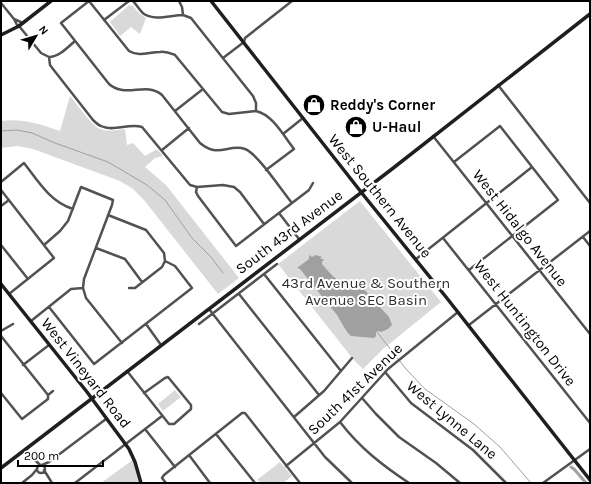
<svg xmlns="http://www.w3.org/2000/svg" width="591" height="484" viewBox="0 0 591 484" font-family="Karla,sans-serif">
<rect width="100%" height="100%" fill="#fff"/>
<path fill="#d9d9d9" d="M129,5L133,6L139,13L146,18L140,34L131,27L120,36L110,22Z
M70,96C78,105 90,124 100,129C108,132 117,130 125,129L127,145L133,143L145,156L157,149L163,156L155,158L145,167L166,185L239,278L218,294L144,200L133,189L120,181L33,149L17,146L1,148V121C23,118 40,124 60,131Z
M360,201L441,302L383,349L363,369L353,359L278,264Z
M175,390L181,397L163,411L158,404Z
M134,459L141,483H101Z
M280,462L292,476L283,483H262L257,480Z"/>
<path fill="#a0a0a0" d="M309,255L312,257L316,255L322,257L320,259H324L322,262V264C328,271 335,280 344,283C351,285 356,283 362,287L389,317L392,325L388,329L381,332L379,331L376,332V336L374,338L351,336L347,332L337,315L300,269L297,268L309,259Z"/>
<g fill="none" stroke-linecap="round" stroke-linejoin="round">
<path stroke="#a0a0a0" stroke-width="1" d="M1,131L17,130L32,133L55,143L108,162L147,185L165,200L192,238L211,257L223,273
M377,332L406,369L425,389L474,424L500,447L531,483"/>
<path stroke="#a0a0a0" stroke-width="3" d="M571,467L574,469L586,483"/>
<path stroke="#525252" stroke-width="2.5" d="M89,1L61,23L109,84C126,99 146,81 162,95L200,143C219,159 229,143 245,149C257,153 282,191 292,203
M89,1L129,51C139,57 149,52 160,52C166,51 170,53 175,55L222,112L229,114L256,111
M133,1C137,5 140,11 144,14C155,21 171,15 183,15
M179,1L182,7L183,15L191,18L253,96L256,103V111C273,115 283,135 294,149L266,170
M1,3L14,19L18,27
M14,19L23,23
M104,20L129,1
M19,26L41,53L49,57L50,65L53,69L93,120C95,122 98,125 101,126C113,132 129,123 142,127L190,185L197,187L223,185L234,187L240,192L264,224
M49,57C59,57 68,47 75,41
M223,58L244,42L245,38L292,1
M498,85L590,203
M175,111L203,89
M283,134L303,118
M433,136L590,334
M162,150L189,128
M454,162L500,126L558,200L469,270
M1,182L24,163C38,181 50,202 73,209
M197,187L196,192L198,196L236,246L309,190L313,183
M1,190L54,258L9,294
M1,206L9,200
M279,213L299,239
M583,237L590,246
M443,238L590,423
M1,245L28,279
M44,245L60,231L68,221L81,187L113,200L112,205L84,279L83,288L86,298L122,343
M96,248L125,259L142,282
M416,259L532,167
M264,274L341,371
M129,288H135L162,267L165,261
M239,294L319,395
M49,307L94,364L192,288L175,266L165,261L164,253L146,230L108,215
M209,309L325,457L352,483
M31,321L71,289L83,288
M146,324L161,345
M199,324L277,264
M469,325L590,231
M1,331L13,324
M1,336L48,395
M23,365L49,345
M127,371L169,424H174L191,409V405L168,377L165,378L144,393
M385,372L411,403L473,450L506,483
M1,393L22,419L48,399V395L53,391
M362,398L376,414L399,437L436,463L460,483
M294,417L324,391L352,358
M340,422C360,448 382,465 409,483
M145,429L175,467
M216,434L255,483
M25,449L33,458L40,465
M189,455L210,483
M42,465L49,462L106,419
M37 469a4 4 0 1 1 8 0a4 4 0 1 1-8 0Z
M286,466L340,422L388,369L458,312
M44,470L52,483
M22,483L32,475L37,469
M75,483L162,416
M166,483L162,478L164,475L242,413H245L300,483
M543,483L590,449"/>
<path stroke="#1f1f1f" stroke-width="3.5" d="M211,1L365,197L446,297L590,480
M1,35L19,26L51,1
M1,284L87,392L129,449L135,462L141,483
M1,468L392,169L590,14"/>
</g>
<defs>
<g id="shop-disc" transform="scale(1.15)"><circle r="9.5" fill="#000" stroke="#fff"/><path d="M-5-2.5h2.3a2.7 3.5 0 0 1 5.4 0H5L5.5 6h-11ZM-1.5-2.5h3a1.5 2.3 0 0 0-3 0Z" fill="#fff"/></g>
</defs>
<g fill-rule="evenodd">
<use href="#shop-disc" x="314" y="105"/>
<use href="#shop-disc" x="356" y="127"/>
</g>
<g text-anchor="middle" stroke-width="4" stroke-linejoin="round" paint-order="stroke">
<g font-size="15" font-weight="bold" fill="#000" stroke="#fff" text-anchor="start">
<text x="330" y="110">Reddy's Corner</text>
<text x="372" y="132">U-Haul</text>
</g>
<g font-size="15" fill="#000" stroke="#fff">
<text transform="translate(380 196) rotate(51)" y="5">West Southern Avenue</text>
<text transform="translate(520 228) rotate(52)" y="5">West Hidalgo Avenue</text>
<text transform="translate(289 232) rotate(-37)" y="5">South 43rd Avenue</text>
<text transform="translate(525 323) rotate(52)" y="5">West Huntington Drive</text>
<text transform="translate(86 373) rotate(52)" y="5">West Vineyard Road</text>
<text transform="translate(355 389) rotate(-44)" y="5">South 41st Avenue</text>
<text transform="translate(452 420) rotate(40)" y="5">West Lynne Lane</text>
</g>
<g font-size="15" fill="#303030" stroke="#fff">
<text x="366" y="288">43rd Avenue &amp; Southern<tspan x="366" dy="17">Avenue SEC Basin</tspan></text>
</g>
</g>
<rect width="591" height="484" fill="none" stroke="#000000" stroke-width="4"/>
<g transform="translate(36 36) rotate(52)" stroke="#ffffff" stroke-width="3" paint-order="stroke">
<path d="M0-3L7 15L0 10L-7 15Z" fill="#000000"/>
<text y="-6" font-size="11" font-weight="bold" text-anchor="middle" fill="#000000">N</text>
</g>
<path d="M18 460v6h85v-6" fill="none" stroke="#000000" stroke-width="2"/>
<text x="24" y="460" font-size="12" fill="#000000" stroke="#ffffff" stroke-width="3" paint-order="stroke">200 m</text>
</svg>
